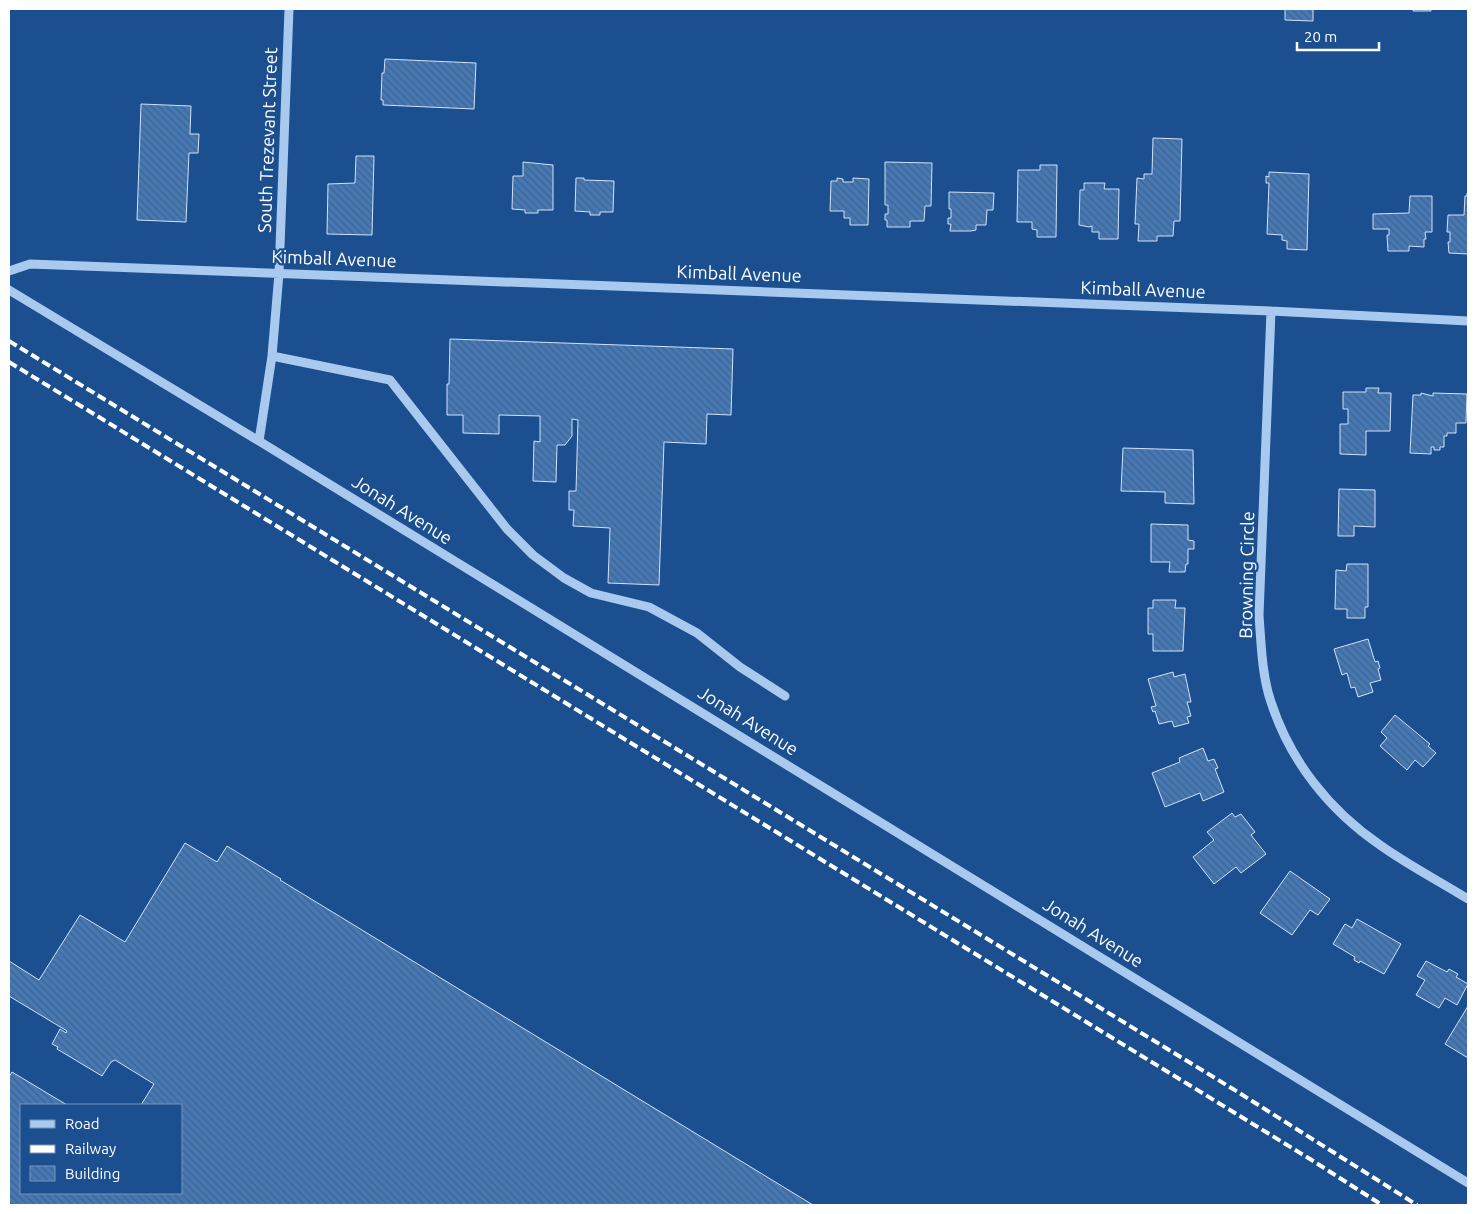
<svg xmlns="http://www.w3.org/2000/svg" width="1477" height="1214" viewBox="0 0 1477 1214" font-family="Ubuntu,sans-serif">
<defs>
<pattern id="building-back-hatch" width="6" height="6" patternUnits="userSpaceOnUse" patternTransform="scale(1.25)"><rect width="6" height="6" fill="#4478b7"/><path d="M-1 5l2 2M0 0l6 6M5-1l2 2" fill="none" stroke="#486282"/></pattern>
</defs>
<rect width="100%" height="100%" fill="#1b4f8f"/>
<path fill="url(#building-back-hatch)" stroke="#cfe3fa" d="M1285,9H1313V21L1285,20Z
M1413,9H1431V11H1413Z
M385,59L476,63L474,109L383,105V100H381L382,73H384Z
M141,104L191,106L190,134H199L198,153H189L186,222L137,220Z
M1153,138L1182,139L1180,221H1174L1173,236H1157V241H1138L1139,224H1135L1137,178L1144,179V174H1152Z
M356,156H374L372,235L327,234L328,184L355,183Z
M523,162L553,165V210H538V213H525V210L512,209L513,176H523Z
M885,162L932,163L931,206H925L924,221H910V227H887V220H885V214H888V205H885Z
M1040,165H1057L1056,237H1037V230L1032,229V222H1017L1018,170H1040Z
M1269,172L1309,174L1307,250L1287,249V241L1282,240V235L1267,234L1269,183H1266V176L1269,177Z
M576,178H584V180L614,181L613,212H600V215H590V212L575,211Z
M837,178L843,179V182H853V178L869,179L868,225H850V218H844V211H830L831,181H837Z
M1084,183H1105L1104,189H1119L1118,239H1099V232H1092V226L1089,227L1079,225L1080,190H1084Z
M949,192L994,193L993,210H987L986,225H976V230L971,231H950L951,224H948V218H951V209H949Z
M1467,193H1468V254L1449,253L1448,242H1450V232H1447L1448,215H1464L1465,196H1467Z
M1410,196H1432V232H1425L1426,239H1424V247L1409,246V251H1388L1387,235H1389V229H1373V214L1409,213Z
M450,339L733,349L731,415L707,414L706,444L664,442L659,585L608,583L610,528L573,526L574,510H569V491H576L578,420L572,419V436L565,445H557L556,482L533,481L534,441L540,442V416L499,415V434L463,433V415H447V384H449Z
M1366,388H1379L1378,393H1391L1390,431H1366V455L1340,454V424H1348V409H1343V392H1366Z
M1421,393L1433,396V393L1467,394L1466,423H1456V433H1447V436H1444V447H1440V450H1434V447H1431V454L1410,453L1413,395H1421Z
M1123,448L1193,450L1194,504L1165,503V492L1121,491Z
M1339,489L1375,490V527L1354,526V536H1338Z
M1151,524L1188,525V540L1194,541V549H1188V564H1186L1185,572H1169L1170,562H1151Z
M1347,564H1368V607H1365V618H1347V609H1335L1336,570L1346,571Z
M1153,600H1176L1175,608H1185L1183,651H1153V634H1148V608H1153Z
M1368,639L1375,662L1378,661L1380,668L1378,669L1381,680L1370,683L1373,692L1358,697L1355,687L1351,688L1347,673L1342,675L1334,649Z
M1173,672L1174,677L1185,674L1191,702H1187L1191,716L1187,717L1189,723L1174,727L1172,721L1159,724L1155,711L1153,712L1151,707L1156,706L1148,679Z
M1395,715L1430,744L1428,746L1436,753L1423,767L1415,760L1407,770L1380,746L1387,738L1381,732Z
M1203,748L1208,761L1214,759L1218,768L1215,769L1224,792L1203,801L1200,793L1165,807L1152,773L1180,762L1179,758Z
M1232,813L1235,817L1241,814L1255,832L1251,835L1266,854L1241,873L1236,867L1214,884L1193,857L1214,840L1207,832Z
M185,843L217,862L227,846L281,879L280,880L813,1205H9V1077L12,1072L67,1105H21V1193H181V1105H141L154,1084L115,1060L111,1062L102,1076L57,1049L58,1047L52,1044L60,1029L66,1033L67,1031L9,996V961L39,980L80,915L125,942Z
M1290,871L1330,899L1318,915L1310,910L1292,935L1260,913Z
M1357,919L1401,944L1384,974L1360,961L1359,963L1354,960L1355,957L1333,944L1345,924L1352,928Z
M1426,961L1447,972L1449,969L1458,974L1456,977L1468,984L1457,1005L1445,998L1439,1008L1416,995L1425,980L1417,976Z
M1468,1006V1058L1445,1044Z"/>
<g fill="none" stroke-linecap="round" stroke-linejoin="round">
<path stroke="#a9c9ee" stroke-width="9" d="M9,271L30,264L1271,311L1468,321
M9,290L259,441L1468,1183
M1271,311L1259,615C1261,642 1262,677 1271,702C1290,761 1329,810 1380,845C1408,865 1439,881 1468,899
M272,356L390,380L507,529L533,555L564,578L591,593L649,607L697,633L740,667L785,696
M259,441L272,356L279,273L289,9"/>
<path stroke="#fff" stroke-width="4" stroke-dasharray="9 4" stroke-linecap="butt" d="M9,341L1233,1089L1417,1205
M9,362L1310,1159L1382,1205"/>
</g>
<g text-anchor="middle" stroke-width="4.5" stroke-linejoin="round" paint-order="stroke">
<g font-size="18" fill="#fff" stroke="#1b4f8f">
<text transform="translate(268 140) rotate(-88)" y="6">South Trezevant Street</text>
<text transform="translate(334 259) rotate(2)" y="6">Kimball Avenue</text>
<text transform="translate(739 274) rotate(2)" y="6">Kimball Avenue</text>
<text transform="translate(1143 290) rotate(2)" y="6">Kimball Avenue</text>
<text transform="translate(402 510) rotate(32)" y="6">Jonah Avenue</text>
<text transform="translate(1247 575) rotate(-89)" y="6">Browning Circle</text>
<text transform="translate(748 721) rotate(32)" y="6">Jonah Avenue</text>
<text transform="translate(1093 933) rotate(32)" y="6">Jonah Avenue</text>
</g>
</g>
<rect width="1477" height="1214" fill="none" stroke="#ffffff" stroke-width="20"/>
<rect x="20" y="1104" width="162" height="90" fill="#1b4f8f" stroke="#7695bc"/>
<rect x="30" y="1120" width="25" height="8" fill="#a9c9ee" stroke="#7695bc"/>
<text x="65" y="1129" font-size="15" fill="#ffffff">Road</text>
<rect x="30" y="1145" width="25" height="8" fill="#ffffff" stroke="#7695bc"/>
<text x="65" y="1154" font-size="15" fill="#ffffff">Railway</text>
<rect x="30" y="1166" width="25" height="15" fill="url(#building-back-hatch)" stroke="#7695bc"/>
<text x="65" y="1179" font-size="15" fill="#ffffff">Building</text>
<path d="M1297 42v8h82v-8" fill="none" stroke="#ffffff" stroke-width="2.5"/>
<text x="1304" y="42" font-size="15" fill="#ffffff" stroke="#1b4f8f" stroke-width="4" paint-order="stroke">20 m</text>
</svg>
